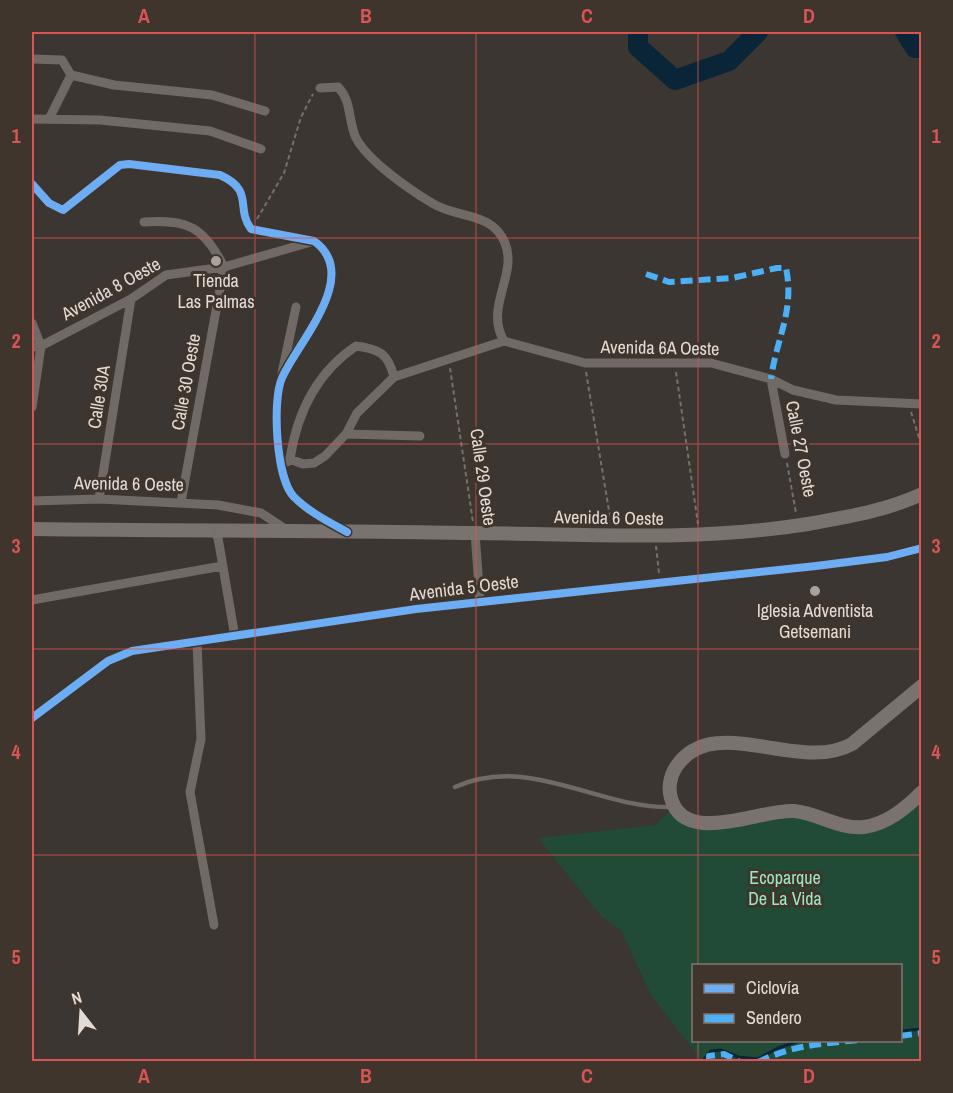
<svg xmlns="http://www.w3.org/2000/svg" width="953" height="1093" viewBox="0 0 953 1093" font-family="'Archivo Narrow',sans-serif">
<rect width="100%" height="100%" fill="#3b3631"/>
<path fill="#214a37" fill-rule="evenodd" d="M921,792V1061H702L651,995L621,930L601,916L538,838L655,825L674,807L691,821L770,812L862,827ZM694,966H900V1040H694Z"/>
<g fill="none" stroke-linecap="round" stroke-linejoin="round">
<path stroke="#0a2537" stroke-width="3" d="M900,1031L922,1029
M702,1062L711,1051L721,1050L738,1057L758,1059L778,1048L802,1040"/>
<path stroke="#0a2537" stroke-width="20" d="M638,32V47L675,80L729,61L758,32
M905,32L915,48L922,47"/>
<path stroke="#76706c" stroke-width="2" stroke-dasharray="4.5 3" stroke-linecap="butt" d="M257,219L284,173L301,117L313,94
M450,368L473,522
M586,372L611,523
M676,372L698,524
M911,412L922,447
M787,463L796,513
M656,546L659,573"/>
<path stroke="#706965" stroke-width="4.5" d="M455,787C529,753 600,810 674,807"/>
<path stroke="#706965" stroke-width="9" d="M32,59L62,60L71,75L114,85L212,95L265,111
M320,88L338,87C352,101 348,121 356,138C368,161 410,190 432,203C457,219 492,211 505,243C518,275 484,307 504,341
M32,119L100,120L210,131L261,149
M49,119L71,75
M32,184L49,203L63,210L120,165L129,164L220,175C255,191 235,207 251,229L314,241C365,277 294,342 281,379C273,404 276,475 293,496C305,511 326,520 342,529
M144,222C188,219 204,227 224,267L181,502
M32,323L41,346L32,407
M504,341L585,363H711L771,379L793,390L836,400L922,404
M32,347L41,346L131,299L166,275L224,267L311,242
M282,373L296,307
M771,379L785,454
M346,434L420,436
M290,459L303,464L314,463L325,456L346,434L357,413L394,377L504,341
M287,462L290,459C297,413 316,373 356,346C379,349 388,353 394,377
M99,499L131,299
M32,501L99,499L218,505L261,513L287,530
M217,532L235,637
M475,533L480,601
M32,600L222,566
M197,643L201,739L190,792L214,925
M32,718L108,661L132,651L416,609L816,566L887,557L922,548"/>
<path stroke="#7a726d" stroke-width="14" d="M32,529C178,531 325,530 472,533C585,534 695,542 808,524C847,517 885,511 922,494
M922,686L852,744C799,774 713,711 676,767C670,776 668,788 671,798C684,847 759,809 794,811C818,813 840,830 864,827C887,824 906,808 922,792"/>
<path stroke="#76706c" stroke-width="2" stroke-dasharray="4.5 3" stroke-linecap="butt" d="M213,527L214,539"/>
<path stroke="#4cb0f7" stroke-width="6" stroke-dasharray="12 6" stroke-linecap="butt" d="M646,274L669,282L732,278L777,268H786C795,311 776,339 771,379
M900,1036L922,1033
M709,1062V1056L724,1054L740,1062
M758,1062C793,1045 820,1044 859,1040"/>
<g stroke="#3f352d" stroke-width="11">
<path id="cycleway" d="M32,184L49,203L63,210L120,165L129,164L220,175C255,191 235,207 251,229L314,241C362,275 298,342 282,378C272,400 276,479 294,497C309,512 329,522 347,532
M32,718L108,661L132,651L416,609L816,566L887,557L922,548"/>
</g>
<use href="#cycleway" stroke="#6dadf4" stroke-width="8"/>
</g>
<path fill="none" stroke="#d95554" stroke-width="1.5" stroke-opacity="0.55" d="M255,32V1062M476,32V1062M698,32V966M32,238H922M32,444H922M32,649H922M32,855H922M698,1040V1062"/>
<g fill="#a8a19c" stroke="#3f352d" stroke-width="2">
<circle cx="216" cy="261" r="6"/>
<circle cx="815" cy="591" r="6"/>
</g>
<g text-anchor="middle" stroke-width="6" stroke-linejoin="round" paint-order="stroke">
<g font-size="18" fill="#e2dbd6" stroke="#3f352d">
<text x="216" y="287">Tienda<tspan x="216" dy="21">Las Palmas</tspan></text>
<text x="815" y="617">Iglesia Adventista<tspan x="815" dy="21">Getsemani</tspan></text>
</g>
<g font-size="18" fill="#e2dbd6" stroke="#3f352d">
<text transform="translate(111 289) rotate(-29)" y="6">Avenida 8 Oeste</text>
<text transform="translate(660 348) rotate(1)" y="6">Avenida 6A Oeste</text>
<text transform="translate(186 382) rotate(-80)" y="6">Calle 30 Oeste</text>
<text transform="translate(99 397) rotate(-81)" y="6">Calle 30A</text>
<text transform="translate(801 449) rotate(79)" y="6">Calle 27 Oeste</text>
<text transform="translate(483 477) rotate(82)" y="6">Calle 29 Oeste</text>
<text transform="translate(129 484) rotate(1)" y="6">Avenida 6 Oeste</text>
<text transform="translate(609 518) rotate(1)" y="6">Avenida 6 Oeste</text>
<text transform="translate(464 588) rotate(-7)" y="6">Avenida 5 Oeste</text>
</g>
<g font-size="18" fill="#9ae8c0" stroke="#3f352d">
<text x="785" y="884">Ecoparque<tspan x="785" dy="21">De La Vida</tspan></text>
</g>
</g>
<rect width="953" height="1093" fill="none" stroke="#3f352d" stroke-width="66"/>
<rect x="692" y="964" width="210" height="78" fill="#3f352d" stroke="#807771" stroke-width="1.5"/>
<rect x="704" y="984" width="30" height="9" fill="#6dadf4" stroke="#807771" stroke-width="1.5"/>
<text x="746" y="994" font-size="18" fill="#e2dbd6">Ciclovía</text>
<rect x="704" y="1014" width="30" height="9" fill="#4cb0f7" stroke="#807771" stroke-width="1.5"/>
<text x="746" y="1024" font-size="18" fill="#e2dbd6">Sendero</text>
<g transform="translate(81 1012) rotate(343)" stroke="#3f352d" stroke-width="4.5" paint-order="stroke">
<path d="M0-4.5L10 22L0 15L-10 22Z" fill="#e2dbd6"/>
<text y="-9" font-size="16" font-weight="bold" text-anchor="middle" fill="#e2dbd6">N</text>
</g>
<rect x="33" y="33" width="887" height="1027" fill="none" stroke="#d95554" stroke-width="2"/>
<g font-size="20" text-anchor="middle" font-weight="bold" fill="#d95554">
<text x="144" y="23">A</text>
<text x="366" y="23">B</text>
<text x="587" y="23">C</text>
<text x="809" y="23">D</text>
<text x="16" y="143">1</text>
<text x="936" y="143">1</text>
<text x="16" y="348">2</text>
<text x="936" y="348">2</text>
<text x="16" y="553">3</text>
<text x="936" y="553">3</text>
<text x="16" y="759">4</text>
<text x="936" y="759">4</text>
<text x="16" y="964">5</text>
<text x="936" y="964">5</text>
<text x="144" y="1083">A</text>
<text x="366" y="1083">B</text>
<text x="587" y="1083">C</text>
<text x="809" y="1083">D</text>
</g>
</svg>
